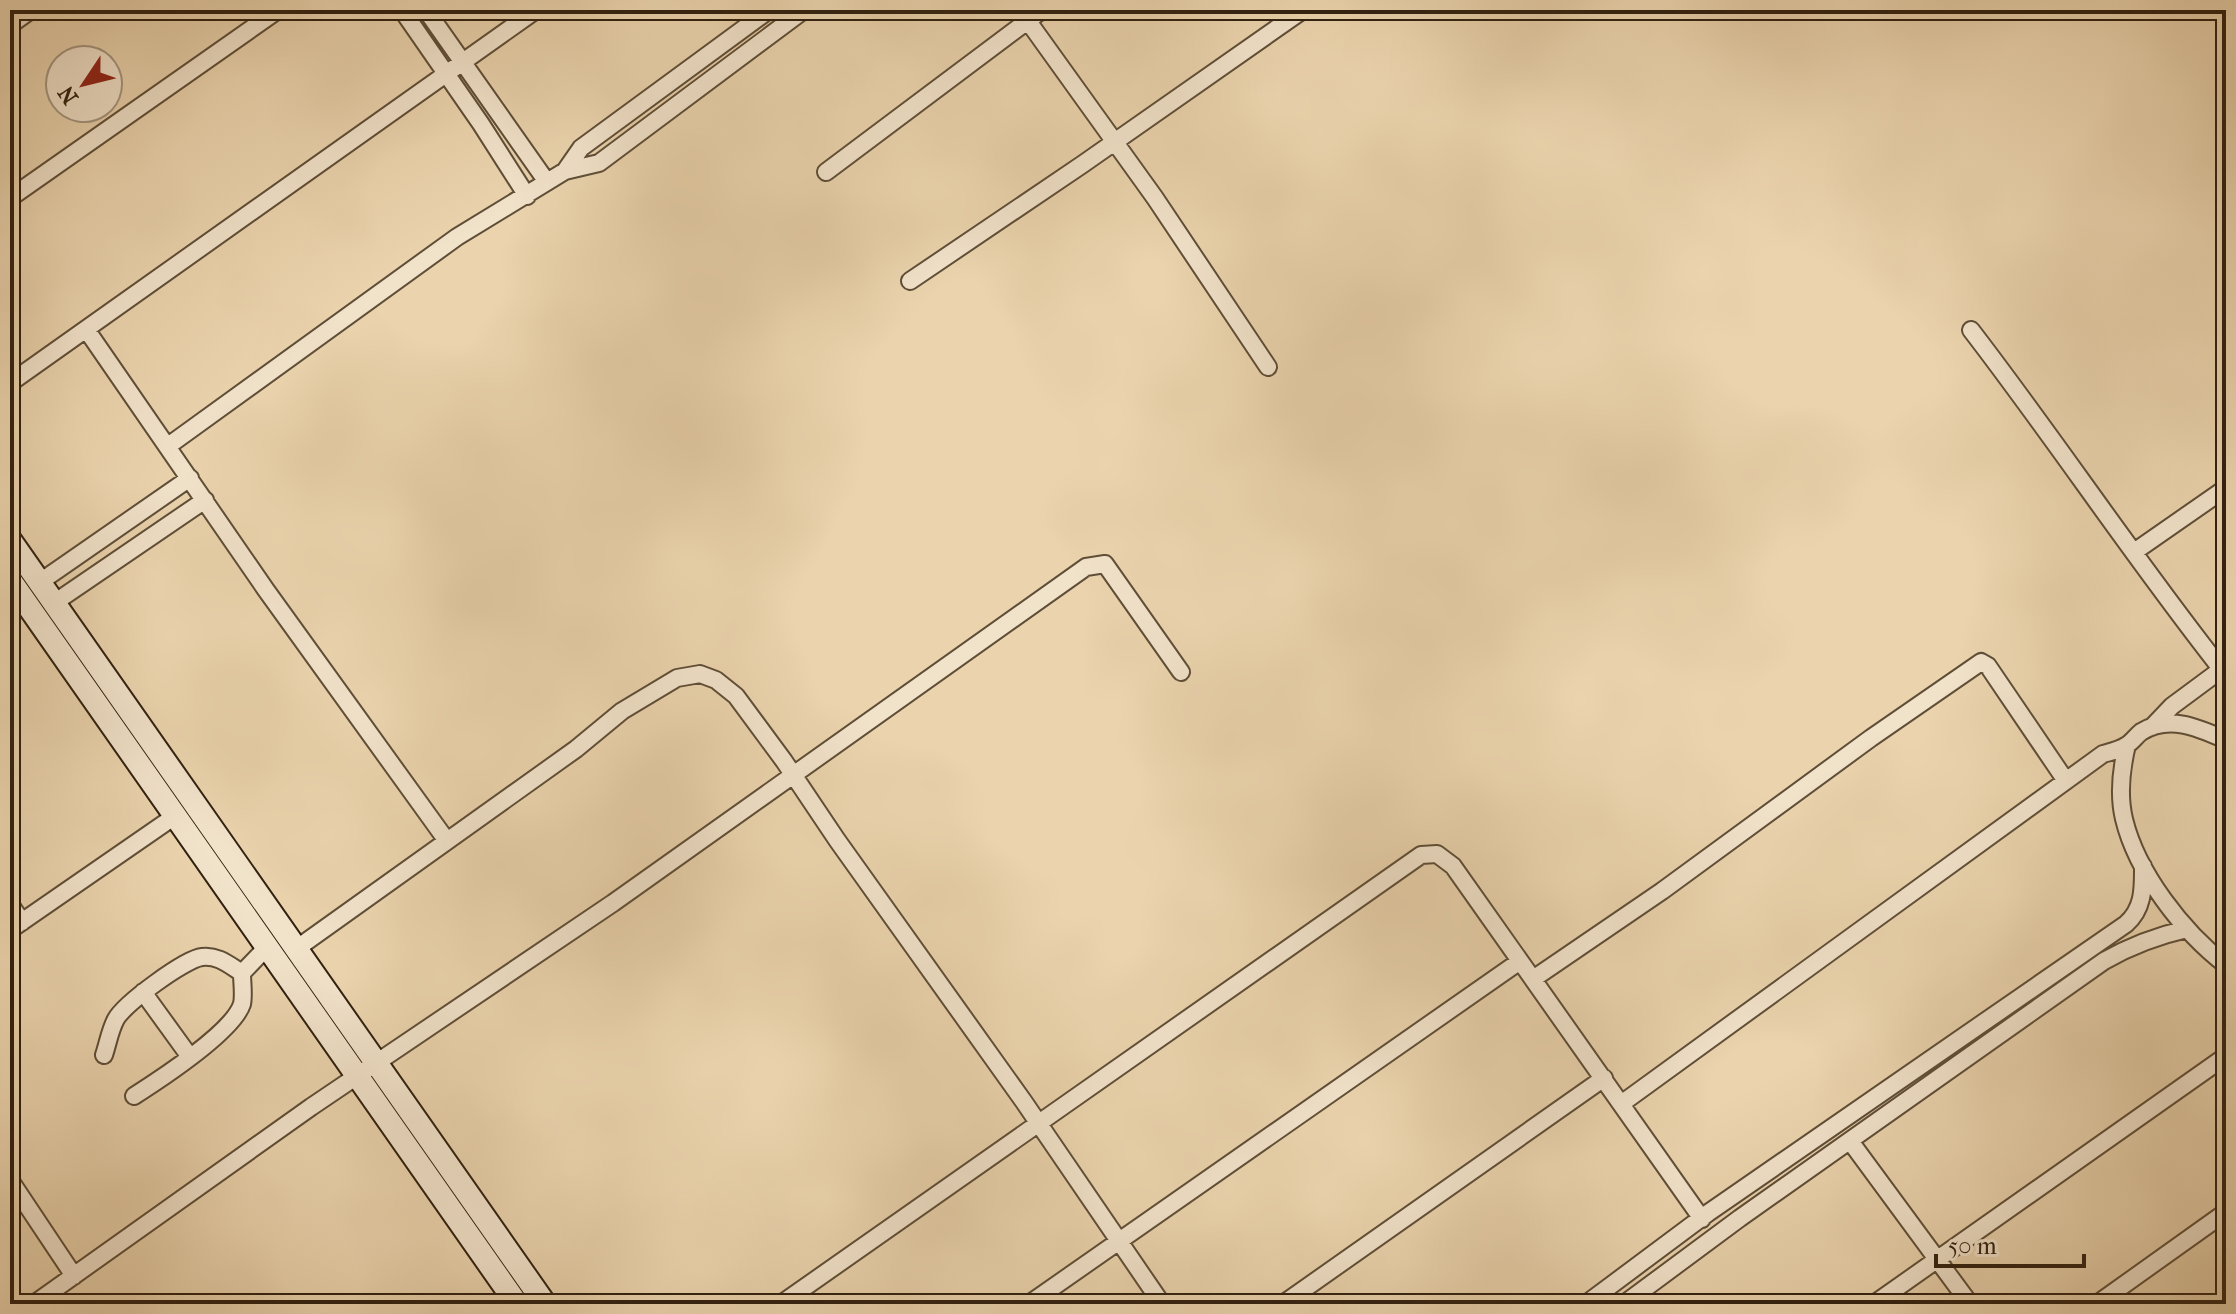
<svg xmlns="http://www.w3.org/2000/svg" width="2236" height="1314" viewBox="0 0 2236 1314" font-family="'IM FELL French Canon',serif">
<rect width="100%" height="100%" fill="#ead3ad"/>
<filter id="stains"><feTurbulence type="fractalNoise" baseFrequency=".0025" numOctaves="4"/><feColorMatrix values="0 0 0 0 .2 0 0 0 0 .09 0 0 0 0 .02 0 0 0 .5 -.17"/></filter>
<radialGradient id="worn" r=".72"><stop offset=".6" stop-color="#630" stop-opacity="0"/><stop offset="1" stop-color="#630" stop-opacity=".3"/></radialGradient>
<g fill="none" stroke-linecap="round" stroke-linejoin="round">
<g stroke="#5f4e37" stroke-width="20">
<path id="street" d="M402,10L481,124L527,196
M426,10L547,182
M1020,10L1155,198L1268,367
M10,25L31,10
M565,171L581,148L769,10
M826,172L1042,10
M10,198L278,10
M910,281L1083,164L1303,10
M86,329L266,590L447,841
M1971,330C2058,443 2137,563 2226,675
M10,383L536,10
M168,446L457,237L565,171L599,163L804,10
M2134,552L2226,488
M40,582L190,478
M54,603L205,500
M2152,727L2172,706L2226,666
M2127,745C2121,770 2118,794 2124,819C2137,873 2183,932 2226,965
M10,904L22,922
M10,930L175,816
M296,949L576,749L622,711L677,678L700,674L716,680L736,696L784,761L837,840L1024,1102L1162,1304
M1533,979L1662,891L1871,738L1981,662L1988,666L2066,781
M143,992L190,1057
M104,1055C108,1043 110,1030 116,1019C125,1003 185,959 202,957C218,955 229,965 242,973
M134,1096C159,1080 233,1032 242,1004C244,995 242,983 242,973L267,947
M1621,1104L2103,754C2110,752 2120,750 2127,745C2132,742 2136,736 2141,732C2169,714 2199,728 2226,740
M1850,1141L1970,1304
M10,1180L74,1276
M34,1304L311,1107L613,903L1086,567L1105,564L1181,672
M781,1304L1421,855L1437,854L1453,866L1702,1219
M1029,1304L1520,961
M1283,1304L1604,1078
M1586,1304L1708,1213L2126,924C2144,908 2143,888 2143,866
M1624,1304L1740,1218L2104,961C2132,945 2156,936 2187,929
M1874,1304L2226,1056
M2097,1304L2226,1212"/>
</g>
<g stroke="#312110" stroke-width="26">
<path id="secondary" d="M10,540L545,1304
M10,580L517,1304"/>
</g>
<use href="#street" stroke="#f1e2ca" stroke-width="16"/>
<use href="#secondary" stroke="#f1e2ca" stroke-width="22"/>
</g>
<rect width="2236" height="1314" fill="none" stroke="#ead3ad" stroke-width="40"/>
<rect x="12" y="12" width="2212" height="1290" fill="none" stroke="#312110" stroke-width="4"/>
<rect x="20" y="20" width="2196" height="1274" fill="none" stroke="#312110" stroke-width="2"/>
<g transform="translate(84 84) rotate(235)"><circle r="38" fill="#f1e2ca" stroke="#a49580" stroke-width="2"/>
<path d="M0-6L14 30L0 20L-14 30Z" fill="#8f2418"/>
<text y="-12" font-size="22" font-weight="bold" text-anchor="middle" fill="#312110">N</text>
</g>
<path d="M1936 1254v12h148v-12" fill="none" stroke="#312110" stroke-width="4"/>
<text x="1948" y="1254" font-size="24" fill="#312110" stroke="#f1e2ca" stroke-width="6" paint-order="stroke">50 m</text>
<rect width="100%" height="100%" filter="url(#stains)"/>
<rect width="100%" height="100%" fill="url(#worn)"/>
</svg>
